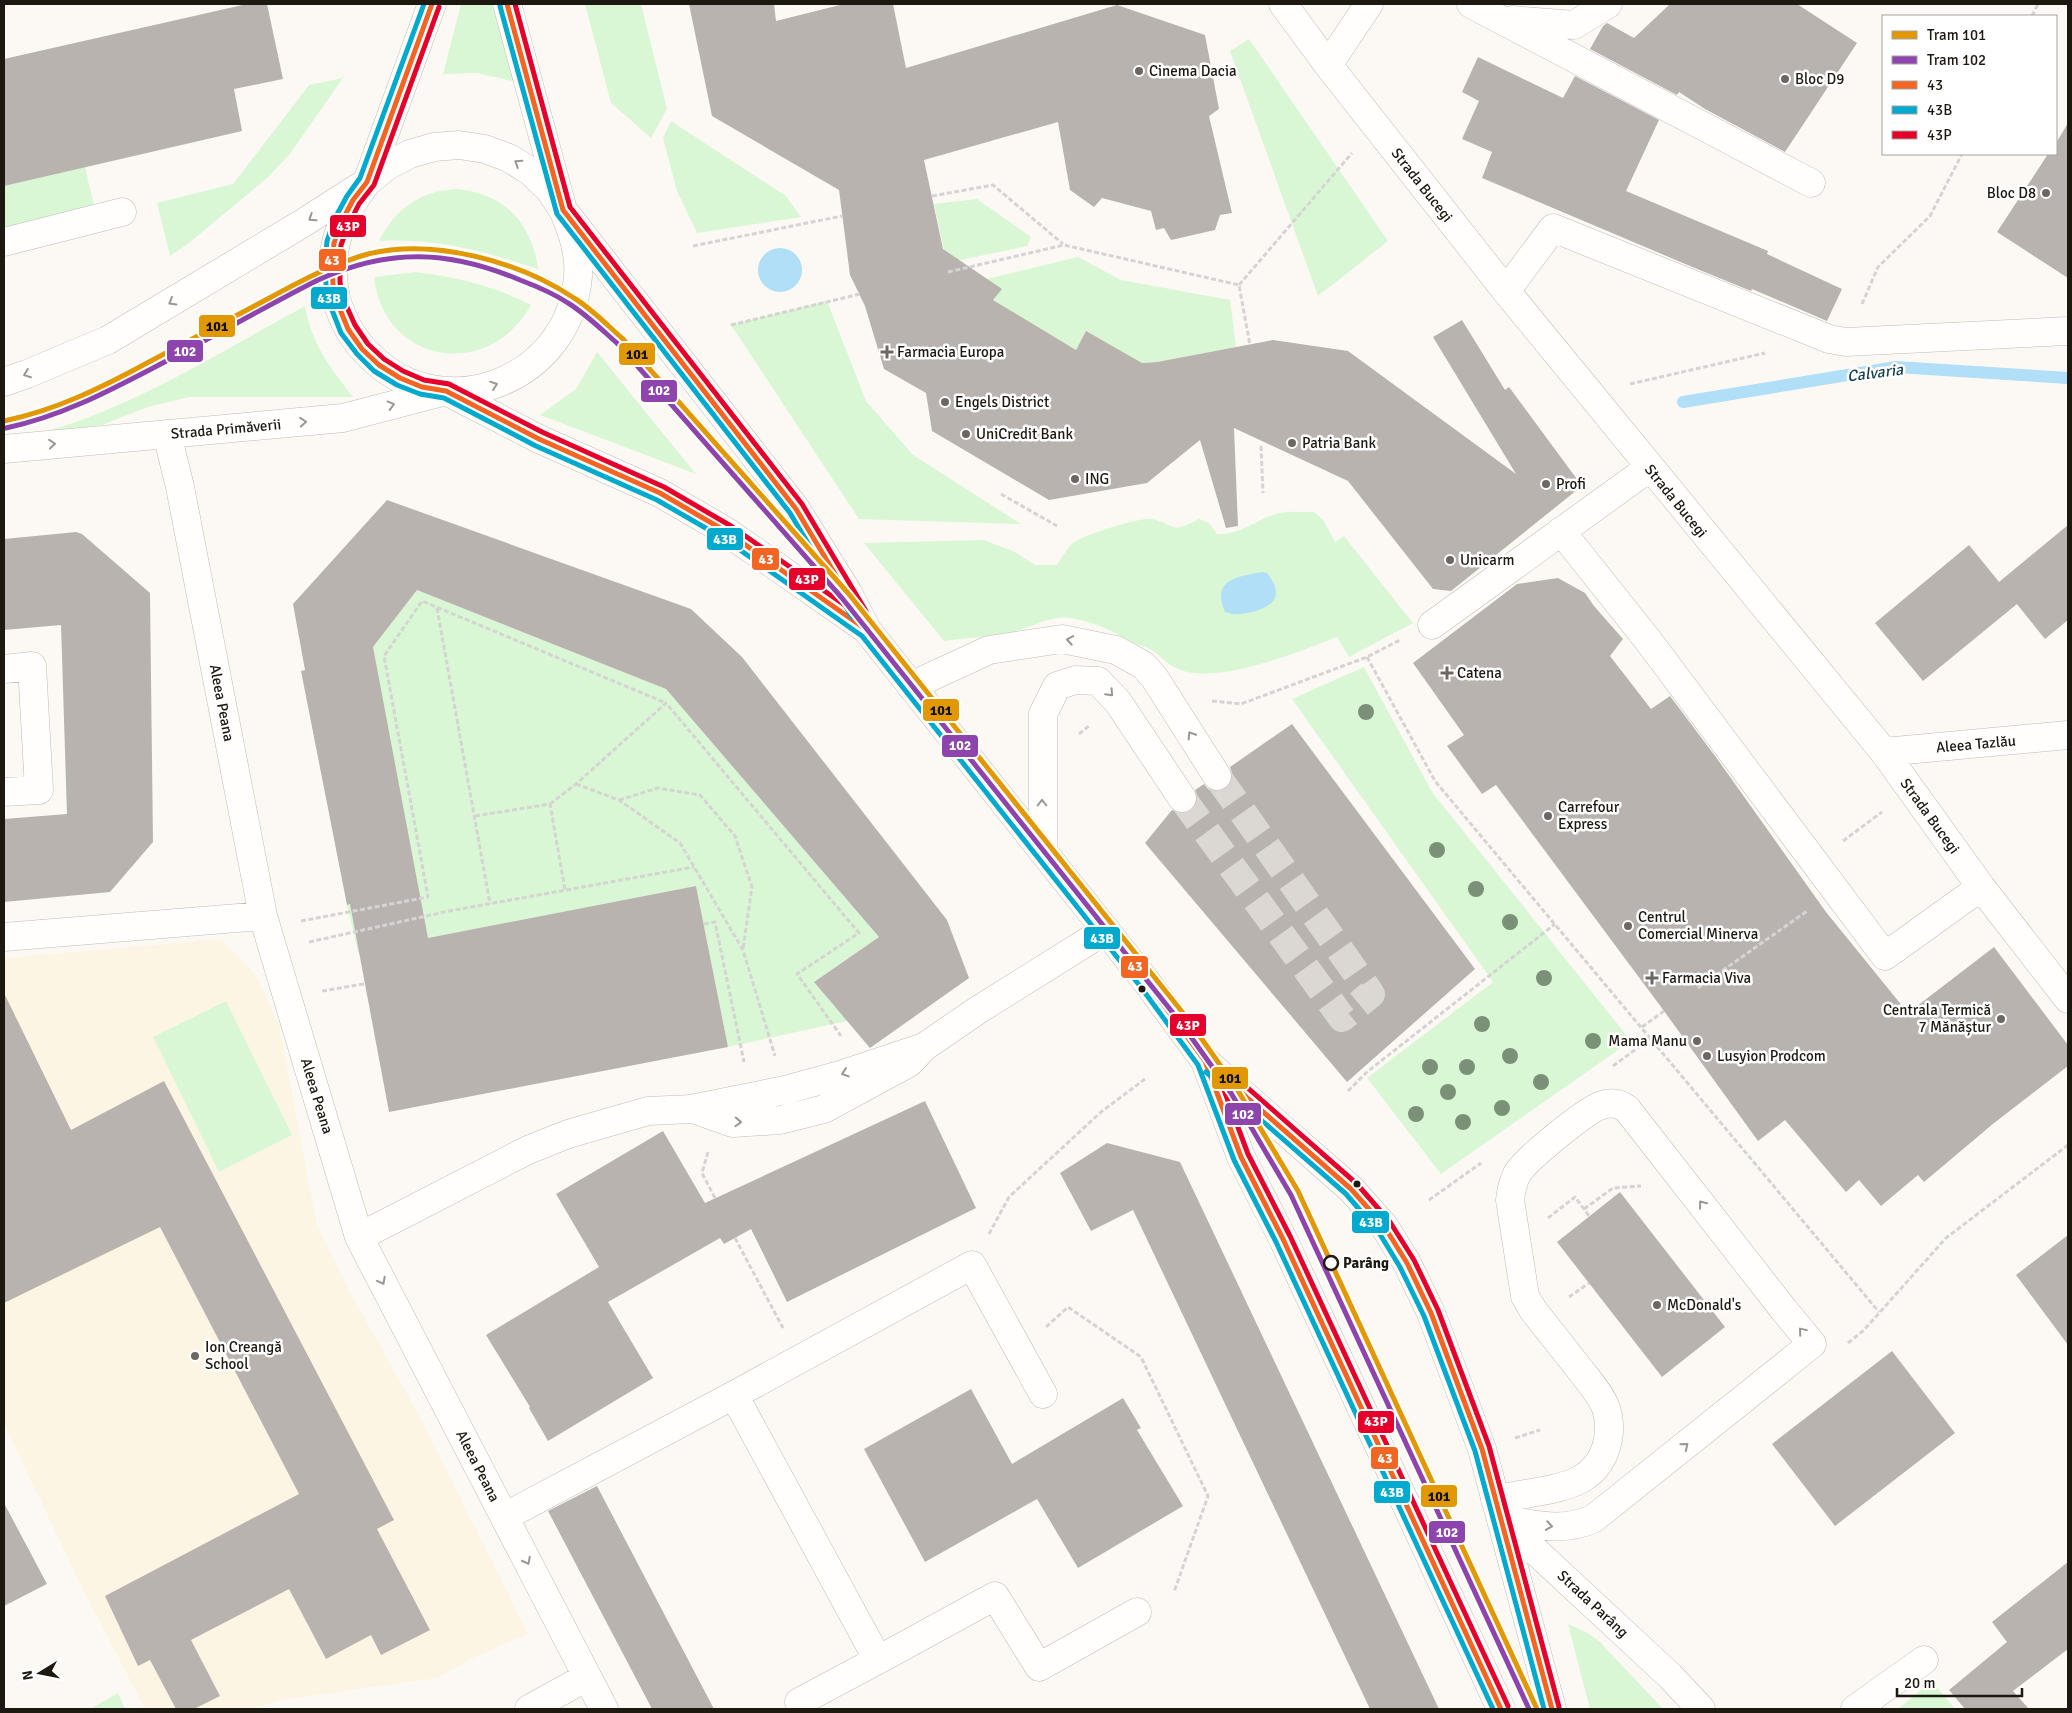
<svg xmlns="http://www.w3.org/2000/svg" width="2072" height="1713" viewBox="0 0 2072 1713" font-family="Signika,sans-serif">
<rect width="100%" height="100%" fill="#fcf9f4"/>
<path fill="#fdf5e4" d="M221,939L256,975L279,1024L317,1225L350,1292L421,1419L528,1634L475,1657L438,1678L280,1700L254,1709H145L77,1577L4,1424V958Z"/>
<path fill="#d9f7d5" d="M461,4H499L517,82L477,73L443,74Z
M585,4H641L667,109L651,138L611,103Z
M1249,39L1388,241L1318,296L1230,51Z
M343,78L289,155L267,178L189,243L170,256L157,203L233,184L309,85Z
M671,121L786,196L801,217L697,233L677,191L663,138Z
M85,167L97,219L4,242V186Z
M458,189C505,194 532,223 538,269C484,251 436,238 379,241C396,208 421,190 458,189Z
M977,199L1031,237L1027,246L947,263L934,204Z
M1078,257L1121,280L1230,300L1236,347L1157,362L1107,364L1086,331L1076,350L993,300L987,279Z
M416,272C457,277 494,286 531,305C489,381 384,365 374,277Z
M827,301L866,401L913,455L1021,524L859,519L731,325Z
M305,306C312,345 330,367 353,397H189L148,407L102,425L48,431C139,404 222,351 305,306Z
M597,352L696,474L540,415L576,389Z
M1314,512L1324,521L1335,542L1344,536L1413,623L1349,657L1337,637C1299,652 1213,687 1176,668C1165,663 1158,653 1148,648C1144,646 1138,645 1134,643C1114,632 1093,621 1070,618C1048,615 1030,629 1008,633C987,637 965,638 944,641L864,543L984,540L1015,552L1035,565H1057C1062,558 1067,548 1073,543C1083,535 1141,517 1152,519C1178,525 1169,535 1199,519L1209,523L1217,534C1239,536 1257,519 1279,513C1290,511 1303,512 1314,512Z
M417,590L666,689L879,937L815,981L828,999L847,1021L728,1047L696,886L358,952L347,905L419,891L365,657Z
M1364,667L1432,792L1631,1041L1441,1174L1367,1078L1493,982L1292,699Z
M226,1001L292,1135L219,1172L153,1037Z
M1568,1624L1586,1632L1599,1641L1663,1709H1590Z
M1932,1681L1955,1709H1898Z
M118,1693L125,1709H90Z"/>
<path fill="#b0dff7" d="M758 270a22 22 0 1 1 44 0a22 22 0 1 1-44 0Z
M1262,572L1267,573C1284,594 1276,606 1252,612C1242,614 1235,616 1225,612C1211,580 1236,577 1262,572Z"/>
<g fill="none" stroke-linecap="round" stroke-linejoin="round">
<path stroke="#b0dff7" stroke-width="12" d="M1683,402L1896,367L2068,378"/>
</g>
<path fill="#b9b3af" d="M247,4H267L283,79L234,89L242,131L4,186V59Z
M689,4H774L776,21L844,4H893L906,68L1117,5L1205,35L1219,109L1209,116L1232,213L1220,215L1215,230L1171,240L1164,228L1156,230L1151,211L1102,198L1094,207L1070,190L1058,122L924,160L943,249L1002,289L993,300L1076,350L1086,331L1142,363L1157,362L1273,340L1348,351L1516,474L1433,337L1462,320L1505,390L1509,387L1582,486L1451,591L1433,589L1348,481L1234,428L1238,526L1226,528L1200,440L1147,483L1049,500L932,431L926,393L884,369L865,306L850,275L839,190L712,116Z
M1670,4H1797L1857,43L1785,152L1705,109L1679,92L1677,95L1590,49L1603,26L1607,23L1634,38Z
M1478,57L1563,98L1575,76L1659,120L1626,191L1768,251L1767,254L1842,289L1827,321L1752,289L1751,291L1690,266L1482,178L1492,152L1462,139L1479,101L1462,92Z
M2068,123V278L1997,232L2048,154H2056V143Z
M387,500L691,609L742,657L947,920L969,978L870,1048L814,982L879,937L666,689L417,590L373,647L428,938L696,886L728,1047L389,1112L350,904L347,905L301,671L305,670L293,604Z
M2068,525V620L2045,639L1999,582Z
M76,532L82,534L150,593L153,842L110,892L4,902V819L67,814L61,625L4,630V539Z
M1969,545L2017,604L1923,681L1875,623Z
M1558,578L1585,593L1594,606L1623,639L1610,656L1651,709L1670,696L1718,760L1826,912L1908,1013L1994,947L2068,1045V1066L1994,1123L1924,1182L1918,1175L1881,1206L1859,1180L1846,1192L1785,1120L1758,1141L1664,1011L1496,785L1482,794L1447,746L1464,735L1413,663L1517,584Z
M1292,724L1475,969L1347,1082L1145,843L1172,810L1183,814L1191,811L1196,804L1198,797L1195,790L1204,784L1209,790L1217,792L1226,789L1231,783L1233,776L1230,767Z
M4,993L71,1130L164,1081L394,1520L377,1529L430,1630L381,1655L371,1635L326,1659L289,1589L191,1640L220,1696L194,1709H176L150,1660L138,1666L105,1596L299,1494L160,1227L4,1303Z
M925,1101L976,1208L787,1302L751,1229L724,1244L720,1238L608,1302L653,1378L548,1441L529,1408L530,1407L486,1335L599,1267L556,1194L663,1131L705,1203Z
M1107,1143L1180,1162L1439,1709H1370L1133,1210L1091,1231L1060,1173Z
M1620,1192L1725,1327L1662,1377L1557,1242Z
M2068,1235V1345L2016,1275Z
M1892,1351L1955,1433L1835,1526L1772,1444Z
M971,1389L1012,1464L1123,1398L1141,1428L1137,1430L1183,1506L1078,1568L1037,1499L925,1562L864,1449Z
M597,1486L714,1709H652L548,1511Z
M4,1503L47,1584L4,1606Z
M2068,1562V1649L2013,1691L2029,1709H1965L1949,1690L2007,1642L1992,1622Z"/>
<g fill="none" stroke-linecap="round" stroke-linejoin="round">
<path stroke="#dbd7d2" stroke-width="28" stroke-dasharray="28 14" stroke-linecap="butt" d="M1182,798L1342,1018L1371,994L1217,776"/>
<g stroke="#c0bcb5" stroke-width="29">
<path id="minor" d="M1283,4L1328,65L1506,291L1884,752L1981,887L2068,999
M1471,4L1811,183
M1512,20L1574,25L1608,4
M1328,65L1369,4
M4,242L122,212
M1506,291L1553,228L1829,339L1846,342L2068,331
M167,434L180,487L263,916L359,1237L604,1709
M1561,531L1647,639L1885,956L1981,887
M1432,625L1649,468
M4,669L32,666L39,790L4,792
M911,686L989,650L1062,639L1116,650L1143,665L1154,677L1217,776
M1884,752L2068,735
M1043,852V714L1057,686L1075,680L1098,681L1118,702L1182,798
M4,937L263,916
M693,1109L733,1123L780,1120L824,1109L909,1063L924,1047L978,1010L1106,930
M359,1237L528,1150L568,1134L648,1111L691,1109L785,1090L840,1075L924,1047
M734,1395L878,1660L799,1702
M1495,1499C1520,1494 1560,1491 1581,1479C1606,1465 1614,1434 1606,1408C1600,1393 1588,1380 1578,1367C1563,1348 1548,1329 1533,1310L1525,1296L1510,1200C1511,1191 1513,1182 1517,1174C1526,1159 1586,1110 1602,1105C1611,1102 1619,1103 1627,1109L1784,1310L1812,1344L1593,1519C1560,1533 1535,1524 1501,1519
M504,1517L734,1395L972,1265L1043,1394
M1501,1519L1670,1676L1701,1709
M878,1660L995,1596L1039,1667L1137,1612
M529,1709L587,1677
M1855,1709L1924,1660"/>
</g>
<g stroke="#c0bcb5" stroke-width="29">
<path id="major" d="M432,4L367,182C340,217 326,254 336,298C342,320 353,340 370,356C444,430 570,380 578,276C580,253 572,231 563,210L507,4
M4,382L27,374L108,340L303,223L367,182L387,166L410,154L434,147L459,145L485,149L509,158L530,171L549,189L563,210L796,509L848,593L867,630L1146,981L1205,1061L1351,1189L1384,1226L1407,1263L1431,1313L1482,1449L1552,1709
M4,449L343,418L446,391L539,439L660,493L727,532L866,629
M1206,1064L1241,1157L1283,1239L1501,1709"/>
</g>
<path stroke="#d6d4d3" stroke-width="3" stroke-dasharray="5 2.5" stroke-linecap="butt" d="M2032,16L2038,4
M932,196L993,185L1063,244
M693,246L842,216
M948,272L1064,245L1239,285L1250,345
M1239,285L1352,153
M1862,304L1878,267L1930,216L1962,154
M731,325L860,294
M1630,384L1765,353
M1261,446L1263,493
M1001,494L1057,526
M437,608L490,904
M1367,657L1435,781L1879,1312
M1212,701L1241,704L1367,657L1400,640
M1079,734L1090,725
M576,784L619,800L680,843L743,950L775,1056
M619,800L658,788L700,795L735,836L752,887L743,949
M550,804L576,784L666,703L859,933L797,974L841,1036
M475,816L550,804L565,890
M1843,841L1882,812
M301,921L428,897L384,656L422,601L666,703
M704,924L715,922L744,1062
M309,942L449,911L694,867
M1698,988L1807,911
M322,991L364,984
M1642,1027L1664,1011
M1613,1066L1651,1038
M1348,1091L1367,1072L1555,924
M708,1152L702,1173L715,1198
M1429,1200L1481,1163
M1584,1209L1613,1188L1641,1186
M1548,1218L1575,1197L1589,1216
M989,1234L1009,1197L1101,1112L1145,1079
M735,1238L783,1328
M1569,1297L1589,1283
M1046,1327L1068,1307L1141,1357L1208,1496L1174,1592
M1848,1343L1864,1330L1946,1238L2068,1145
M1515,1438L1540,1430"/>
<use href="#minor" stroke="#fffefd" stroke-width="28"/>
<use href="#major" stroke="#fffefd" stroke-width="28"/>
<g stroke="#fff" stroke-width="9">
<path id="bus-1" d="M432,4L367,182L353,200L342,221L334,243L332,266L333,284L339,307L348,329L362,349L379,365L400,378L422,387L446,391L539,439L660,493L727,532L867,630L1146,981L1205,1061L1241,1157L1283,1239L1501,1709
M507,4L563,210L796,509L859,614
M1211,1066L1351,1189L1384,1226L1407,1263L1431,1313L1482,1449L1552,1709"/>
</g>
<g stroke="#fff" stroke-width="9">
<path id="bus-2" d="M424,4L360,178L347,196L335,218L327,241L325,265L326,285L332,310L341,333L357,354L374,371L397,385L420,394L444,398L536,446L657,500L723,538L862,636L1140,986L1198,1065L1234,1160L1276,1242L1493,1709
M500,6L557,214L790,513L852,617
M1206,1072L1346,1194L1378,1231L1400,1267L1424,1316L1475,1451L1544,1709"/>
</g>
<g stroke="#fff" stroke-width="9">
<path id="bus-3" d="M515,4L570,207L802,504L866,611
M439,7L374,185L359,204L349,224L341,245L340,266V283L346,305L355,325L368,344L384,359L403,371L424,380L449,384L542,432L664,487L731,526L872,624L1152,977L1212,1058L1248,1154L1290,1236L1508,1706
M1216,1060L1357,1184L1390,1222L1414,1260L1438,1310L1489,1446L1559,1707"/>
</g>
<use href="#bus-1" stroke="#f26522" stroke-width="5"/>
<use href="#bus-2" stroke="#00a9ce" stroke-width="5"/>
<use href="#bus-3" stroke="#e4002b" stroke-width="5"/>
<g stroke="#fff" stroke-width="9">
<path id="tram-1" d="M4,421C56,410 101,388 147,363C184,343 221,324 258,304C294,285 328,265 368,254C433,238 518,261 574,298C592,309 607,325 623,339L848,593L1187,1018L1237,1089L1298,1191L1537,1709"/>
</g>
<g stroke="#fff" stroke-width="9">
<path id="tram-2" d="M6,428C59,417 105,393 153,368C208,340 262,308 318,280C388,248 449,250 520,280C536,286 553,293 568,303C586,314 602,330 618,344L842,598L1181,1023L1231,1093L1291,1195L1529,1709"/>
</g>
<use href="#tram-1" stroke="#e19802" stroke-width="5"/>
<use href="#tram-2" stroke="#8e44ad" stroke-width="5"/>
</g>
<g fill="#7a9077">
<circle cx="1366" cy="712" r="8"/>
<circle cx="1437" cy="850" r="8"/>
<circle cx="1476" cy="889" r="8"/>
<circle cx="1510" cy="922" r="8"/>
<circle cx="1544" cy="978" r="8"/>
<circle cx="1482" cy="1024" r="8"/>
<circle cx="1593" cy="1041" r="8"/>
<circle cx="1510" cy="1056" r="8"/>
<circle cx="1430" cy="1067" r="8"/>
<circle cx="1467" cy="1067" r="8"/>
<circle cx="1541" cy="1082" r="8"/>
<circle cx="1448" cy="1092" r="8"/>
<circle cx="1502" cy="1108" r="8"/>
<circle cx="1416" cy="1114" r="8"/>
<circle cx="1463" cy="1122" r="8"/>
</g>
<defs><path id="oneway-chevron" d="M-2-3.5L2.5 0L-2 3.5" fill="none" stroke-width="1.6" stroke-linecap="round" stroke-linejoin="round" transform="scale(1.25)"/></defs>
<g stroke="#9a9792">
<use href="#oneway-chevron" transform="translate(518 163) rotate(-147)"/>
<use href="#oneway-chevron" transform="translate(312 218) rotate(147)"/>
<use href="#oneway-chevron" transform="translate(172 302) rotate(150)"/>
<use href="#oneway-chevron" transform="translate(27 374) rotate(159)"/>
<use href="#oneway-chevron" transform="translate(494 385) rotate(-19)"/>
<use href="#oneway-chevron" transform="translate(391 405) rotate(-15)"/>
<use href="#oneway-chevron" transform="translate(303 422) rotate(-5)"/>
<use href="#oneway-chevron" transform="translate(52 444) rotate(-5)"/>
<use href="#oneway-chevron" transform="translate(1070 640) rotate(-170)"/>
<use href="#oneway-chevron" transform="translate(1110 693) rotate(47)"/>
<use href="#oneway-chevron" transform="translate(1191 735) rotate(-122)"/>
<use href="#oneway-chevron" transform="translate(1042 803) rotate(-90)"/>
<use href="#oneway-chevron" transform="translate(845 1073) rotate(162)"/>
<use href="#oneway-chevron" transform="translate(738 1122) rotate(2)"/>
<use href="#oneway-chevron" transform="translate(1702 1204) rotate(-128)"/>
<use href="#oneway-chevron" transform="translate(382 1281) rotate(62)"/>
<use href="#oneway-chevron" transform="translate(1802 1331) rotate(-130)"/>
<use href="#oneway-chevron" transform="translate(1685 1446) rotate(-39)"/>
<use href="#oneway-chevron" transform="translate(1549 1526) rotate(9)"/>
<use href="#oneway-chevron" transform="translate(527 1561) rotate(63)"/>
</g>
<g fill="#6c6760" stroke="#fff" stroke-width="2">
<circle cx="1139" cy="71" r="5"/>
<circle cx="1785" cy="79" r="5"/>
<circle cx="2046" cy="193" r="5"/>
<path d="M884.5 344.5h5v5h5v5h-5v5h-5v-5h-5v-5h5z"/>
<circle cx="945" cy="402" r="5"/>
<circle cx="966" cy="434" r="5"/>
<circle cx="1292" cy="443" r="5"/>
<circle cx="1075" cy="479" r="5"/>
<circle cx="1546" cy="484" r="5"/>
<circle cx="1450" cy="560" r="5"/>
<path d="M1444.5 665.5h5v5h5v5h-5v5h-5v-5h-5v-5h5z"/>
<circle cx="1548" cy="816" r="5"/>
<circle cx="1628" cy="926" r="5"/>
<path d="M1649.5 970.5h5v5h5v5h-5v5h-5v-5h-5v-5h5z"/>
<circle cx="2001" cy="1019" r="5"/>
<circle cx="1697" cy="1041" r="5"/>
<circle cx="1707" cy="1056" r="5"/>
<circle cx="1657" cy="1305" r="5"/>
<circle cx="195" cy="1356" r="5"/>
</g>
<g fill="#1e1910" stroke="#fff" stroke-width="2">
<circle cx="1142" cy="989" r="4.5"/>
<circle cx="1357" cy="1184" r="4.5"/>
</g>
<circle fill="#fff" stroke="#1e1910" stroke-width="2.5" cx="1331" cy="1263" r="7"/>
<g text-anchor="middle" stroke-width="5" stroke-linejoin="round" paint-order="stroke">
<g font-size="15" fill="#1e1910" stroke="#fff" text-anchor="start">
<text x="1149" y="76">Cinema Dacia</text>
<text x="1795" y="84">Bloc D9</text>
<text x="2036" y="198" text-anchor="end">Bloc D8</text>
<text x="897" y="357">Farmacia Europa</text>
<text x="955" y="407">Engels District</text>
<text x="976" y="439">UniCredit Bank</text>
<text x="1302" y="448">Patria Bank</text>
<text x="1085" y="484">ING</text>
<text x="1556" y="489">Profi</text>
<text x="1460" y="565">Unicarm</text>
<text x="1457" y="678">Catena</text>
<text x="1558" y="812">Carrefour<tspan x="1558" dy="17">Express</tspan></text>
<text x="1638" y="922">Centrul<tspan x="1638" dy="17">Comercial Minerva</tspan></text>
<text x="1662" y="983">Farmacia Viva</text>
<text x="1991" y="1015" text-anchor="end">Centrala Termică<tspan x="1991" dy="17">7 Mănăștur</tspan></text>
<text x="1687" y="1046" text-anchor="end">Mama Manu</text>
<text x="1717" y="1061">Lusyion Prodcom</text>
<text x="1667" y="1310">McDonald's</text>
<text x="205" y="1352">Ion Creangă<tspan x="205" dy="17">School</tspan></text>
</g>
<g font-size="15" fill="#1e1910" stroke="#fff">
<text transform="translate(1422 185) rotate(52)" y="5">Strada Bucegi</text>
<text transform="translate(226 429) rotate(-5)" y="5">Strada Primăverii</text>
<text transform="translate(1676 501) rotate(51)" y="5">Strada Bucegi</text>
<text transform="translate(222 703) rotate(79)" y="5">Aleea Peana</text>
<text transform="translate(1976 744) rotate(-5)" y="5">Aleea Tazlău</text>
<text transform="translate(1930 816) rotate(54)" y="5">Strada Bucegi</text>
<text transform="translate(317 1096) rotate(73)" y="5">Aleea Peana</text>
<text transform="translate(478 1466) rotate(63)" y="5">Aleea Peana</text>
<text transform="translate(1593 1604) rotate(43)" y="5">Strada Parâng</text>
</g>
<g font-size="15" font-weight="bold" fill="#1e1910" stroke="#fff" text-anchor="start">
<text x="1343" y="1268">Parâng</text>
</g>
<g font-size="16" font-style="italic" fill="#153c4f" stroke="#fff">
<text transform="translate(1875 372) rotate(-7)" y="6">Calvaria</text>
</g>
</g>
<g stroke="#fff" stroke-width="2">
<rect x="329" y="214" width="38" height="24" rx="5" fill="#e4002b"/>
<rect x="318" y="248" width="29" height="24" rx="5" fill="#f26522"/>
<rect x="310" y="286" width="38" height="24" rx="5" fill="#00a9ce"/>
<rect x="198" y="314" width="38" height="24" rx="5" fill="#e19802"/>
<rect x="166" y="339" width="38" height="24" rx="5" fill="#8e44ad"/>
<rect x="618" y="342" width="38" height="24" rx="5" fill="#e19802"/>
<rect x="640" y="379" width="38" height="24" rx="5" fill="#8e44ad"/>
<rect x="706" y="527" width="38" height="24" rx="5" fill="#00a9ce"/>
<rect x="751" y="547" width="29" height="24" rx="5" fill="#f26522"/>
<rect x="788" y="567" width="38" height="24" rx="5" fill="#e4002b"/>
<rect x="922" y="698" width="38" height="24" rx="5" fill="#e19802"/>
<rect x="941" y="734" width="38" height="24" rx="5" fill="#8e44ad"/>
<rect x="1083" y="926" width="38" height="24" rx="5" fill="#00a9ce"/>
<rect x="1120" y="955" width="29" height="24" rx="5" fill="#f26522"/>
<rect x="1169" y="1013" width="38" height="24" rx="5" fill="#e4002b"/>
<rect x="1211" y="1066" width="38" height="24" rx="5" fill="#e19802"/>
<rect x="1224" y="1102" width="38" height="24" rx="5" fill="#8e44ad"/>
<rect x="1351" y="1210" width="39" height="24" rx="5" fill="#00a9ce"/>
<rect x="1357" y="1410" width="38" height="24" rx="5" fill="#e4002b"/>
<rect x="1370" y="1446" width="29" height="24" rx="5" fill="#f26522"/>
<rect x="1373" y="1480" width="38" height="24" rx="5" fill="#00a9ce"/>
<rect x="1420" y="1484" width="38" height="24" rx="5" fill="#e19802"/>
<rect x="1428" y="1520" width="38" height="24" rx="5" fill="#8e44ad"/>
</g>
<g font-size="14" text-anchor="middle" font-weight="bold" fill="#fff">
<text x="348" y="231">43P</text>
<text x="332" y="265">43</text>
<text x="329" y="303">43B</text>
<text x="185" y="356">102</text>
<text x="659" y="395">102</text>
<text x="725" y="544">43B</text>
<text x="766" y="564">43</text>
<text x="807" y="584">43P</text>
<text x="960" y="750">102</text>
<text x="1102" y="943">43B</text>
<text x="1135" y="971">43</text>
<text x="1188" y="1030">43P</text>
<text x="1243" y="1119">102</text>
<text x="1371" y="1227">43B</text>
<text x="1376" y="1426">43P</text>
<text x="1385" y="1463">43</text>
<text x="1392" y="1497">43B</text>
<text x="1447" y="1537">102</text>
</g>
<g font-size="14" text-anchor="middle" font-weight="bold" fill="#111">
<text x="217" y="331">101</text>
<text x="637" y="359">101</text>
<text x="941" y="715">101</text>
<text x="1230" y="1083">101</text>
<text x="1439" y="1501">101</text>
</g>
<rect width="2072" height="1713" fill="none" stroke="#1e1910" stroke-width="10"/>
<rect x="1882" y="15" width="175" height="140" fill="#ffffff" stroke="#a5a39f"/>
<rect x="1892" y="31" width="25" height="8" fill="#e19802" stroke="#a5a39f"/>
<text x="1927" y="40" font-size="15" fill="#1e1910">Tram 101</text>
<rect x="1892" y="56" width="25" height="8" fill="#8e44ad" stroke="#a5a39f"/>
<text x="1927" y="65" font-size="15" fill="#1e1910">Tram 102</text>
<rect x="1892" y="81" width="25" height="8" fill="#f26522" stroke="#a5a39f"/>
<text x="1927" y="90" font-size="15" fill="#1e1910">43</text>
<rect x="1892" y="106" width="25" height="8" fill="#00a9ce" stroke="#a5a39f"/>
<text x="1927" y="115" font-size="15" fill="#1e1910">43B</text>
<rect x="1892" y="131" width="25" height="8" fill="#e4002b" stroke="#a5a39f"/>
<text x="1927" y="140" font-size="15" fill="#1e1910">43P</text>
<g transform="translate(40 1673) rotate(260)" stroke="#ffffff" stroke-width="4" paint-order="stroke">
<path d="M0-4L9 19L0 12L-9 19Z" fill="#1e1910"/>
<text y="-8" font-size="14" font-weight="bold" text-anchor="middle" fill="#1e1910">N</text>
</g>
<path d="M1897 1688v8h125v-8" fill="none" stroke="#1e1910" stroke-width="2.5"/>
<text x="1904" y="1688" font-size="15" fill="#1e1910" stroke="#ffffff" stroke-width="4" paint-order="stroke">20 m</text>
</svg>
